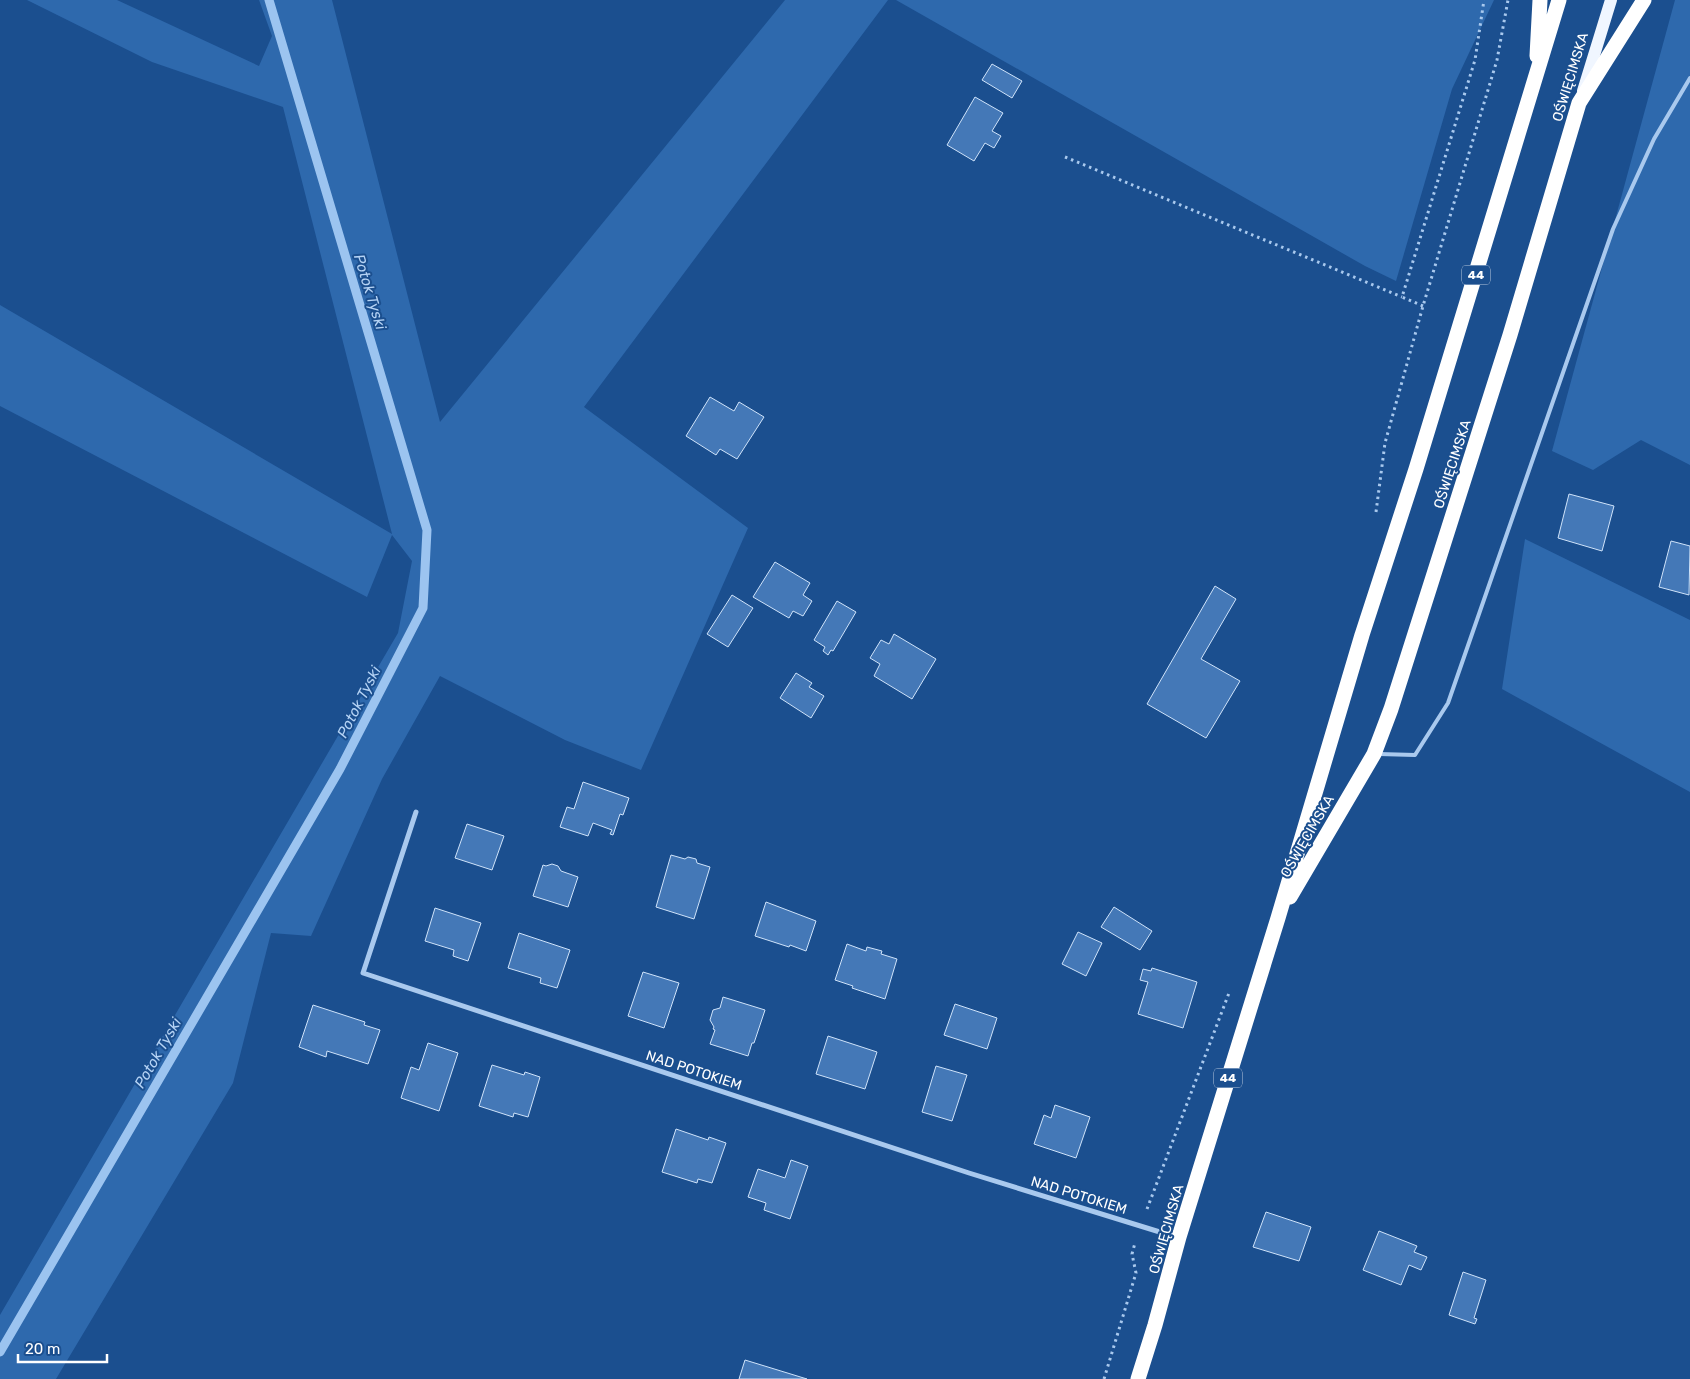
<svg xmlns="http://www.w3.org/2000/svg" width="1690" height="1379" viewBox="0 0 1690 1379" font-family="Rubik,sans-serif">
<rect width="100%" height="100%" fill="#1b4f8f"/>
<path fill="#2e69ad" d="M27,0H117L259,66L272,36L259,0H332L440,422L785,0H888L584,407L748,528L641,770L565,740L440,676L382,779L311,936L271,933L233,1083L56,1379H0V1315L398,633L412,561L392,535L367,597L0,406V305L392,534L283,107L152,62Z
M896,0H1494L1452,89L1396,281L1365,266Z
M1675,0H1690V465L1641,440L1593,470L1552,451Z
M1525,539L1690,620V792L1502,689Z"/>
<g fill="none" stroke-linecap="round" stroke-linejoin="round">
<path stroke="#9cc4f0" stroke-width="9" d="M0,1352L340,769L423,608L427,530L269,0"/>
</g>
<path fill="#4478b7" stroke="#cfe3fa" d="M992,64L1022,81L1012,98L982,80Z
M975,97L1003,113L992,131L1001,136L994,148L985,143L974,161L947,145Z
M710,397L734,411L739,402L764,417L737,459L720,449L716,455L686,436Z
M1569,494L1614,506L1602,551L1558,538Z
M1671,541L1690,546L1689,595L1659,587Z
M775,562L810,583L803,595L812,601L803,616L793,611L789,618L753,597Z
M1215,586L1236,599L1201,659L1240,681L1206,738L1147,704Z
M732,595L753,608L728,647L707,634Z
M837,601L856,612L833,651L831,650L828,655L823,651L825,647L814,640Z
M894,634L936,659L912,699L874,676L880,664L870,658L881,640L889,644Z
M796,673L812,683L809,687L824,696L811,718L780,698Z
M583,782L629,798L623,815L620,814L613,835L610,834L612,830L593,823L588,836L560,827L567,807L574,809Z
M467,824L504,836L492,870L455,858Z
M671,855L685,859L688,857L696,859L697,863L710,867L694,919L656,907Z
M552,864L558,866L561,871L578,877L568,907L533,896L543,865L546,866Z
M766,902L816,921L806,951L790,945L789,947L755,936Z
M1114,907L1152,931L1140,950L1101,927Z
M435,908L481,923L468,961L453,956L454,950L425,941Z
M1078,932L1102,943L1086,976L1062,964Z
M519,933L570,950L557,988L540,983L541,978L508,968Z
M847,944L866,951L867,947L882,951L881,954L897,959L885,999L852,988L853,986L835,980Z
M1152,968L1197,982L1183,1028L1138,1014L1148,982L1140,980L1143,969L1151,971Z
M643,972L679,983L664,1028L628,1016Z
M723,997L765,1010L754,1043H752L748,1056L710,1044L715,1030L713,1029L714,1027L710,1020L713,1010L720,1008Z
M955,1004L997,1018L987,1049L944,1035Z
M313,1005L365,1022L364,1025L380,1030L368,1064L327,1051L326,1057L299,1047Z
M828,1036L877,1052L865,1089L816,1074Z
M428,1043L458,1053L439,1111L401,1098L411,1067L419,1070Z
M492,1065L524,1075L525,1072L540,1077L528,1117L514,1113L513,1117L479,1106Z
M936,1066L967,1075L952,1121L922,1112Z
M1055,1105L1090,1117L1076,1158L1034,1144L1044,1115L1051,1118Z
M676,1129L708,1140L709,1137L726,1143L712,1183L698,1179L697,1183L662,1172Z
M791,1160L808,1166L790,1219L764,1210L766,1203L748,1197L758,1169L785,1178Z
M1266,1212L1311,1227L1299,1261L1253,1247Z
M1379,1231L1417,1246L1414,1252L1427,1257L1421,1270L1409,1265L1401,1285L1363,1270Z
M1463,1272L1486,1280L1474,1318L1477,1319L1475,1324L1449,1315Z
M745,1360L807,1379H739Z"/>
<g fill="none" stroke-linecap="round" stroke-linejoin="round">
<path stroke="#a9c9ee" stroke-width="3" stroke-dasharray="2.5 4" stroke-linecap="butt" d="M1065,157L1402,297
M1423,306L1402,297L1475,60L1484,0
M1376,512L1385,443L1423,306L1497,60L1508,0
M1147,1209L1229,993
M1104,1379L1136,1273L1132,1254L1135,1243"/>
<path stroke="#a9c9ee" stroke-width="4" d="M1379,754L1415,755L1448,703L1613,229L1654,139L1690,78"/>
<path stroke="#a9c9ee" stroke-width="5" d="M416,812L363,973L969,1173L1176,1237"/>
<path stroke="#f0f6ff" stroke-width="12" d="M1583,91L1611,0"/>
<path stroke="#fff" stroke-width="15" d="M1537,56L1540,0
M1290,897L1374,754L1391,709L1510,335L1579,103L1644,0
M1138,1379L1155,1325L1179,1237L1278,918L1362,635L1416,469L1559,0"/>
</g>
<g text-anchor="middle" stroke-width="4" stroke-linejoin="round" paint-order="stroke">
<g fill="#1b4f8f" stroke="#bbcadd" stroke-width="1">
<rect x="1462" y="265.5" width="28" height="19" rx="4"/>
<rect x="1214" y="1068.5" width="28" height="19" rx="4"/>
</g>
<g font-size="12" font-weight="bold" fill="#fff">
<text x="1476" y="279">44</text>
<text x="1228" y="1082">44</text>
</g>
<g font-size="14" fill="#fff" stroke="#1b4f8f">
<text transform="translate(1570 77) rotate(-73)" y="5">OŚWIĘCIMSKA</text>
<text transform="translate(1452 464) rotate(-72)" y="5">OŚWIĘCIMSKA</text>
<text transform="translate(1307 836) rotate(-60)" y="5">OŚWIĘCIMSKA</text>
<text transform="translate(694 1070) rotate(18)" y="5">NAD POTOKIEM</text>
<text transform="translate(1079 1195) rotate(17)" y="5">NAD POTOKIEM</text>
<text transform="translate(1166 1229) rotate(-74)" y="5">OŚWIĘCIMSKA</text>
</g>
<g font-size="15" font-style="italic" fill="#b5d3f5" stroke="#1b4f8f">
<text transform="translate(370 292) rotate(73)" y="5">Potok Tyski</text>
<text transform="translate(359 702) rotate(-63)" y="5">Potok Tyski</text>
<text transform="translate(158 1053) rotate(-60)" y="5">Potok Tyski</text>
</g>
</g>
<path d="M18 1354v8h89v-8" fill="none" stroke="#ffffff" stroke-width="2.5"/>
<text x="25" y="1354" font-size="15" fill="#ffffff" stroke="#1b4f8f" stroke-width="4" paint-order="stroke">20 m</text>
</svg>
